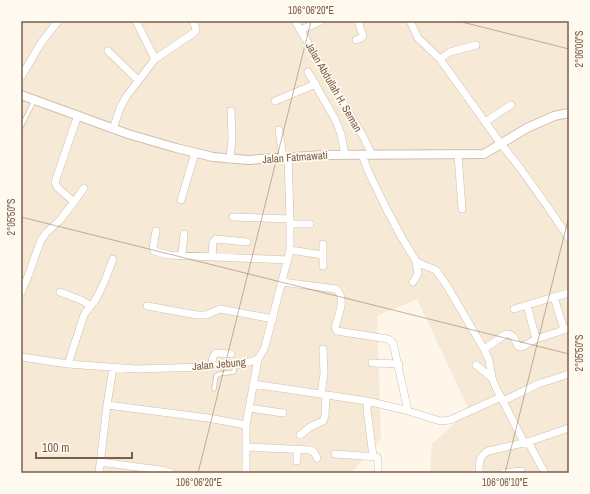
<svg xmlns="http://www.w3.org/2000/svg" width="590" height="494" viewBox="0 0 590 494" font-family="'Archivo Narrow',sans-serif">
<rect width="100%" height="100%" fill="#fef6e8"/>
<path fill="#f6e9d6" d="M21,21H569V473H430L432,444L469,410L417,299L377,316L381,439L351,473H21Z"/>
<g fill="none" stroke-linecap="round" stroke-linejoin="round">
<g stroke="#d2beac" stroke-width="5">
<path id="service" d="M21,127L34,101
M214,389L216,376L219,374L234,372L235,364"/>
</g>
<g stroke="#d2beac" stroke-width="8">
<path id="minor" d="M295,21L363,136L372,155
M410,21L418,38L440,59L501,144C526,174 547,206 569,238
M301,30L321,21
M356,40L361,38L363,36L358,21
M108,51L138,80
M155,59L195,32L196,29L193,21
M440,59L450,52L476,45
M308,72L335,119L341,134L345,155
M21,77L41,43L58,21
M275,101L316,84
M485,122L511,105
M113,129L120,108L126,97L155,59L136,21
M279,130L283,158
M362,155L369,173L386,208L402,238L416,261L418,274L413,282
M458,155L462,209
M230,159L232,138L231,111
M181,200L195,153
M74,202L84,188
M233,217L290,219
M290,224H310
M156,231L153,248L154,251L169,255L288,260
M290,250L323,255
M182,255L184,234
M212,257L213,242L216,239L247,242
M416,261L423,265L436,270L447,286L484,349L489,360L492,378L496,388L524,442
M323,266V244
M282,282L336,289C347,298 338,316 335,327L337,331L388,339L393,343L408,411
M60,292L81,300L91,306
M21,293L28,276L41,240L46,233L60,220L74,202L57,187L55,182L78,115
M569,293L554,297L564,330L569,328
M527,305L536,339
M147,306L197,315H206L220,309L273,319
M514,309L554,297
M484,349L506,334C513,333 515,340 518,346L522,347L536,339L564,330
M21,357L68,364L136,369L205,367L243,364L258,359L264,349L267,339L290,250V219L288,157
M372,363L399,364
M68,364L84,315C88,308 93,304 97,297C104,285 108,272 113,259
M476,365L492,378
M211,367L213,357L216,353L231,354
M253,384L367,401L405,410L440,421L450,420L501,397
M321,394L324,374L323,349
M368,401L367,410L373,456
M503,401L538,384L569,374
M107,405L208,418L246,425
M249,408L283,413
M300,435L310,427L323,421L325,416L326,395
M528,442L545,473
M246,447L310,450L314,452L317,458
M297,450V461
M335,454L377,457L378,460V473
M100,462L160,470L171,473
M99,473L107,405L113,368
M246,473V425L258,359
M479,473C479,463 479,456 488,451L528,442L569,428
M503,473L521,471"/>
</g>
<g stroke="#d2beac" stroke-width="10">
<path id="tertiary" d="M21,95L128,134L176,148L213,157L248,160L323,155L484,154L527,128L554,116L569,113"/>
</g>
<use href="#service" stroke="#fff" stroke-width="3.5"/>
<use href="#minor" stroke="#fff" stroke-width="7"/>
<use href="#tertiary" stroke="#fff" stroke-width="8"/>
</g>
<path fill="none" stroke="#7b5d49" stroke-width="1" stroke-opacity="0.45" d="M458,21L569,49M21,217L569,354M198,473L311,21M505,473L569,216"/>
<g text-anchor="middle" stroke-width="3.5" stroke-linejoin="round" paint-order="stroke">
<g font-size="11" fill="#7b5d49" stroke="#fffaf0">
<text transform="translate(334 87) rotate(60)" y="4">Jalan Abdullah H. Seman</text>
<text transform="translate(295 157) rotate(-4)" y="4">Jalan Fatmawati</text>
<text transform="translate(219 364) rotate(-5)" y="4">Jalan Jebung</text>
</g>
</g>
<rect width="590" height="494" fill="none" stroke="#fffaf0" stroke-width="44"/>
<path d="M36 452v6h96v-6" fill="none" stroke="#7b5d49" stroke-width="2"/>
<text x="42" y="452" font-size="12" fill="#7b5d49" stroke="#fffaf0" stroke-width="3" paint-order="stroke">100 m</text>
<rect x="22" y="22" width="546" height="450" fill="none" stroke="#7b5d49" stroke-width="1.5"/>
<g font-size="10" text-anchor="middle" fill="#7b5d49">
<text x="311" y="14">106°06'20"E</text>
<text transform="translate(579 49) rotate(-90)" y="4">2°06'00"S</text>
<text transform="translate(11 217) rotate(-90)" y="4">2°05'50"S</text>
<text transform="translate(579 353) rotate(-90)" y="4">2°05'50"S</text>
<text x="199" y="486">106°06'20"E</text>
<text x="505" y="486">106°06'10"E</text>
</g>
</svg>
